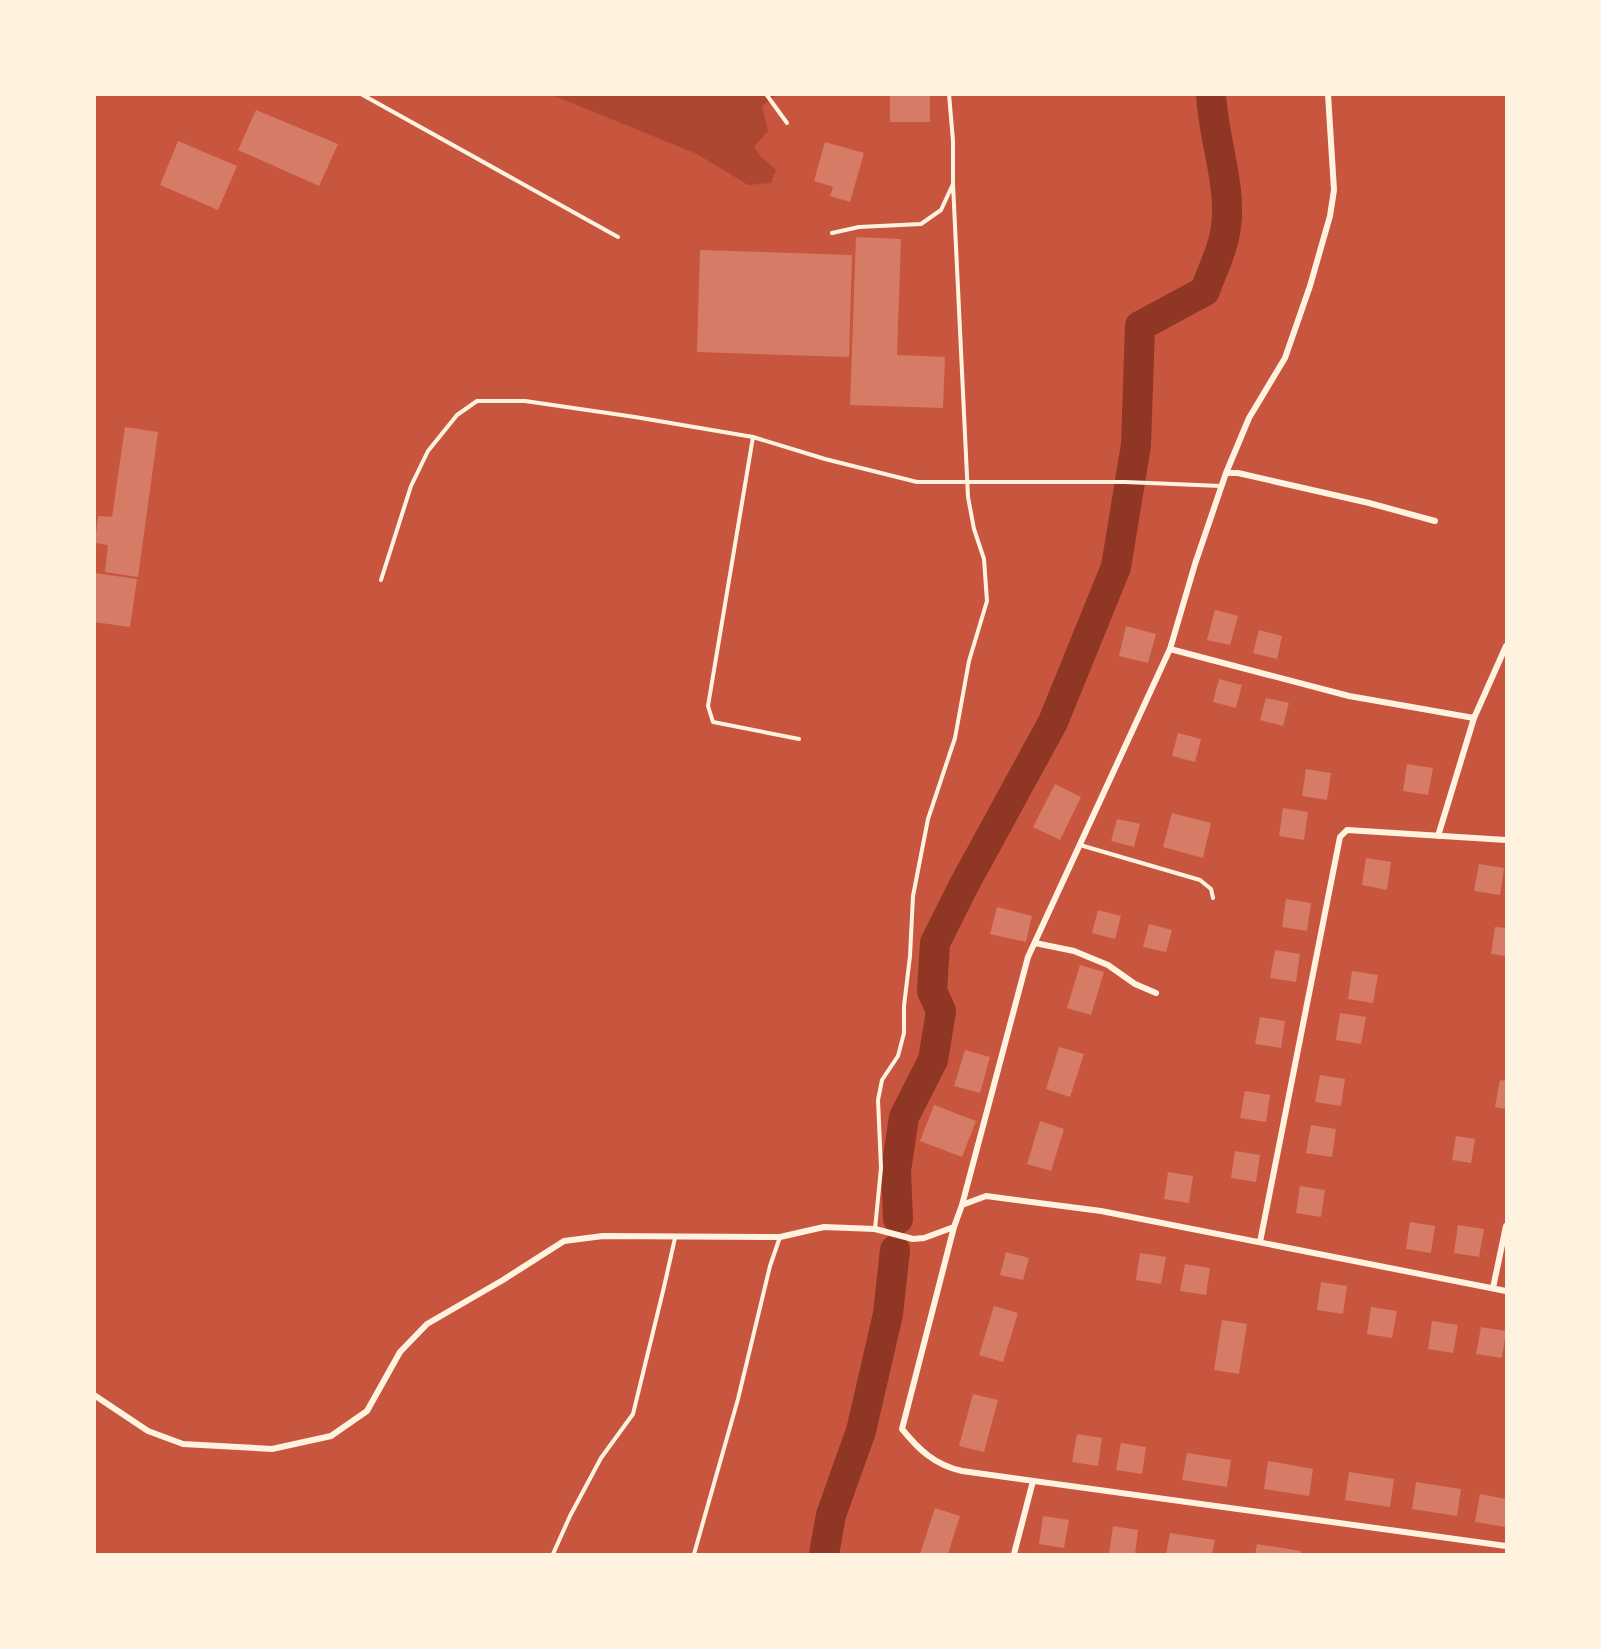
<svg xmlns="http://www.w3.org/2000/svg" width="1601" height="1649" viewBox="0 0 1601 1649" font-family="Inter,sans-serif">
<rect width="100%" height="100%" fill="#c8553d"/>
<path fill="#ae4732" d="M552,95H777L762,106L768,131L754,147L761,157L776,170L771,183L748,185L697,154Z"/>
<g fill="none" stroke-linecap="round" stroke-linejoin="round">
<path stroke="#8f3625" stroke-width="30" d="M898,1219L896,1171L904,1117L933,1060L941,1011L932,991L935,943L964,885L1053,722L1116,567L1136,445L1140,326L1205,291C1211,273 1220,256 1224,238C1235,192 1213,141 1211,94
M824,1554L831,1515L861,1431L888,1314L895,1250"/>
</g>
<path fill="#d67c66" d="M890,94H930V122H890Z
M256,110L338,144L319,186L238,150Z
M178,141L237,166L218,210L160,185Z
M825,142L864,153L850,202L830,196L833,187L814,181Z
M856,237L901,239L897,355L945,357L943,408L850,405Z
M700,250L852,255L849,357L697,352Z
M125,427L158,432L138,577L105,572L108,545L95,543L98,516L112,517Z
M94,573L137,579L130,627L94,622Z
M1215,610L1238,616L1230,645L1207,640Z
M1126,626L1156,634L1148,663L1119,656Z
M1259,630L1282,636L1277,659L1253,653Z
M1219,679L1242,685L1236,708L1213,702Z
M1266,698L1289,703L1283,726L1260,720Z
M1178,733L1201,739L1195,762L1172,756Z
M1407,764L1433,768L1428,795L1403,791Z
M1306,769L1331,773L1327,800L1302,796Z
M1055,784L1081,797L1060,840L1033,827Z
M1283,808L1308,812L1304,840L1279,836Z
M1172,813L1211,823L1203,858L1163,847Z
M1117,819L1140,824L1134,847L1111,841Z
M1366,858L1391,862L1387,890L1362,885Z
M1479,864L1504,868L1500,895L1474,891Z
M1286,899L1311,903L1307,931L1282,927Z
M997,907L1032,916L1026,942L990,934Z
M1098,910L1121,916L1115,939L1092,933Z
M1149,924L1172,930L1166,952L1143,947Z
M1495,927L1506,928V956L1491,954Z
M1275,950L1300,954L1296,982L1270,978Z
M1080,965L1104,972L1091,1015L1067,1008Z
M1352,971L1378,975L1373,1003L1348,999Z
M1340,1013L1366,1017L1361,1044L1336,1040Z
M1260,1017L1285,1021L1281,1048L1255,1044Z
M1059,1047L1084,1054L1070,1097L1046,1089Z
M965,1050L990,1057L980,1093L954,1086Z
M1320,1075L1345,1079L1341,1106L1315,1102Z
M1500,1080L1506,1081V1109L1495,1107Z
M1245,1091L1270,1095L1266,1122L1240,1118Z
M934,1105L976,1121L962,1157L920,1141Z
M1040,1121L1064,1129L1051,1171L1027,1164Z
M1311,1125L1336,1129L1332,1157L1306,1153Z
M1456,1136L1475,1139L1471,1163L1452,1160Z
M1235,1151L1260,1155L1256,1182L1231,1178Z
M1168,1172L1193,1176L1189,1203L1164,1199Z
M1300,1186L1325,1190L1321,1217L1296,1213Z
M1410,1222L1435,1226L1431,1253L1406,1249Z
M1458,1225L1484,1229L1479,1257L1454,1253Z
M1006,1252L1029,1258L1023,1280L1000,1275Z
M1140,1253L1166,1257L1161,1284L1136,1280Z
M1185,1264L1210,1268L1206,1295L1180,1291Z
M1321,1282L1347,1286L1343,1314L1317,1310Z
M994,1306L1018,1313L1003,1362L979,1355Z
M1371,1307L1397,1311L1392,1338L1367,1334Z
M1222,1320L1247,1324L1239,1374L1214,1370Z
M1432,1321L1458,1325L1453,1353L1428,1349Z
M1481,1327L1506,1331L1502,1358L1476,1354Z
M973,1394L998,1400L984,1452L959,1446Z
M1077,1434L1102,1438L1098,1466L1072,1462Z
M1121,1443L1146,1447L1142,1474L1116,1470Z
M1187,1453L1231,1460L1227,1487L1182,1480Z
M1268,1461L1313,1469L1309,1496L1264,1489Z
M1349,1472L1394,1479L1390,1507L1345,1500Z
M1416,1482L1461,1489L1457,1516L1412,1509Z
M1480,1494L1506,1499V1527L1475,1522Z
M935,1508L960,1516L951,1544L948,1554H920Z
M1043,1516L1069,1520L1064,1548L1039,1544Z
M1113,1526L1138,1530L1135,1554H1109Z
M1170,1533L1215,1540L1212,1554H1166Z
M1257,1544L1301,1551V1554H1255Z"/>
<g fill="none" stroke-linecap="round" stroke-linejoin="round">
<path stroke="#fff3e0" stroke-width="4" d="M361,94L618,237
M766,94L787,123
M832,233L859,227L921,224L941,210L953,184V141L949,94
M753,437L708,706L713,722L799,739
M381,580L411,486L428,451L457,415L477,401H525L635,417L753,437L825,459L917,482H1125L1221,486
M1080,845L1200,880L1211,889L1213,898
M875,1229L881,1168L878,1100L882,1080L898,1056L904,1033V1006L910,956L913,896L928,819L955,738L969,661L987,601L984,559L974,529L968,497L953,184
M553,1554L570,1516L601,1458L633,1414L664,1287L675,1238
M694,1554L738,1399L770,1266L780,1237"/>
<path stroke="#fff3e0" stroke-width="6" d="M1226,473H1238L1369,503L1435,521
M1170,649L1195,564L1226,473L1249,418L1285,358L1310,286L1330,216L1334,190L1328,94
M1474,718L1349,696L1170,649L1028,957L962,1205L954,1227L902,1429C919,1450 935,1465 962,1471L1506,1546
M1438,836L1474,718L1506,646
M1035,943L1074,951L1108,965L1135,984L1156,993
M962,1205L986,1196L1101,1211L1506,1291
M1260,1242L1340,837L1347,830L1506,840
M1493,1288L1506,1226
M94,1395L148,1431L183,1444L272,1449L331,1436L367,1411L400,1352L427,1324L503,1280L564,1241L603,1236L780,1237L824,1227L875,1229L913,1239L924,1238L954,1227
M1014,1554L1033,1481"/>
</g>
<rect width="1601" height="1649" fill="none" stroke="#fff3e0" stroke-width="192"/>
</svg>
